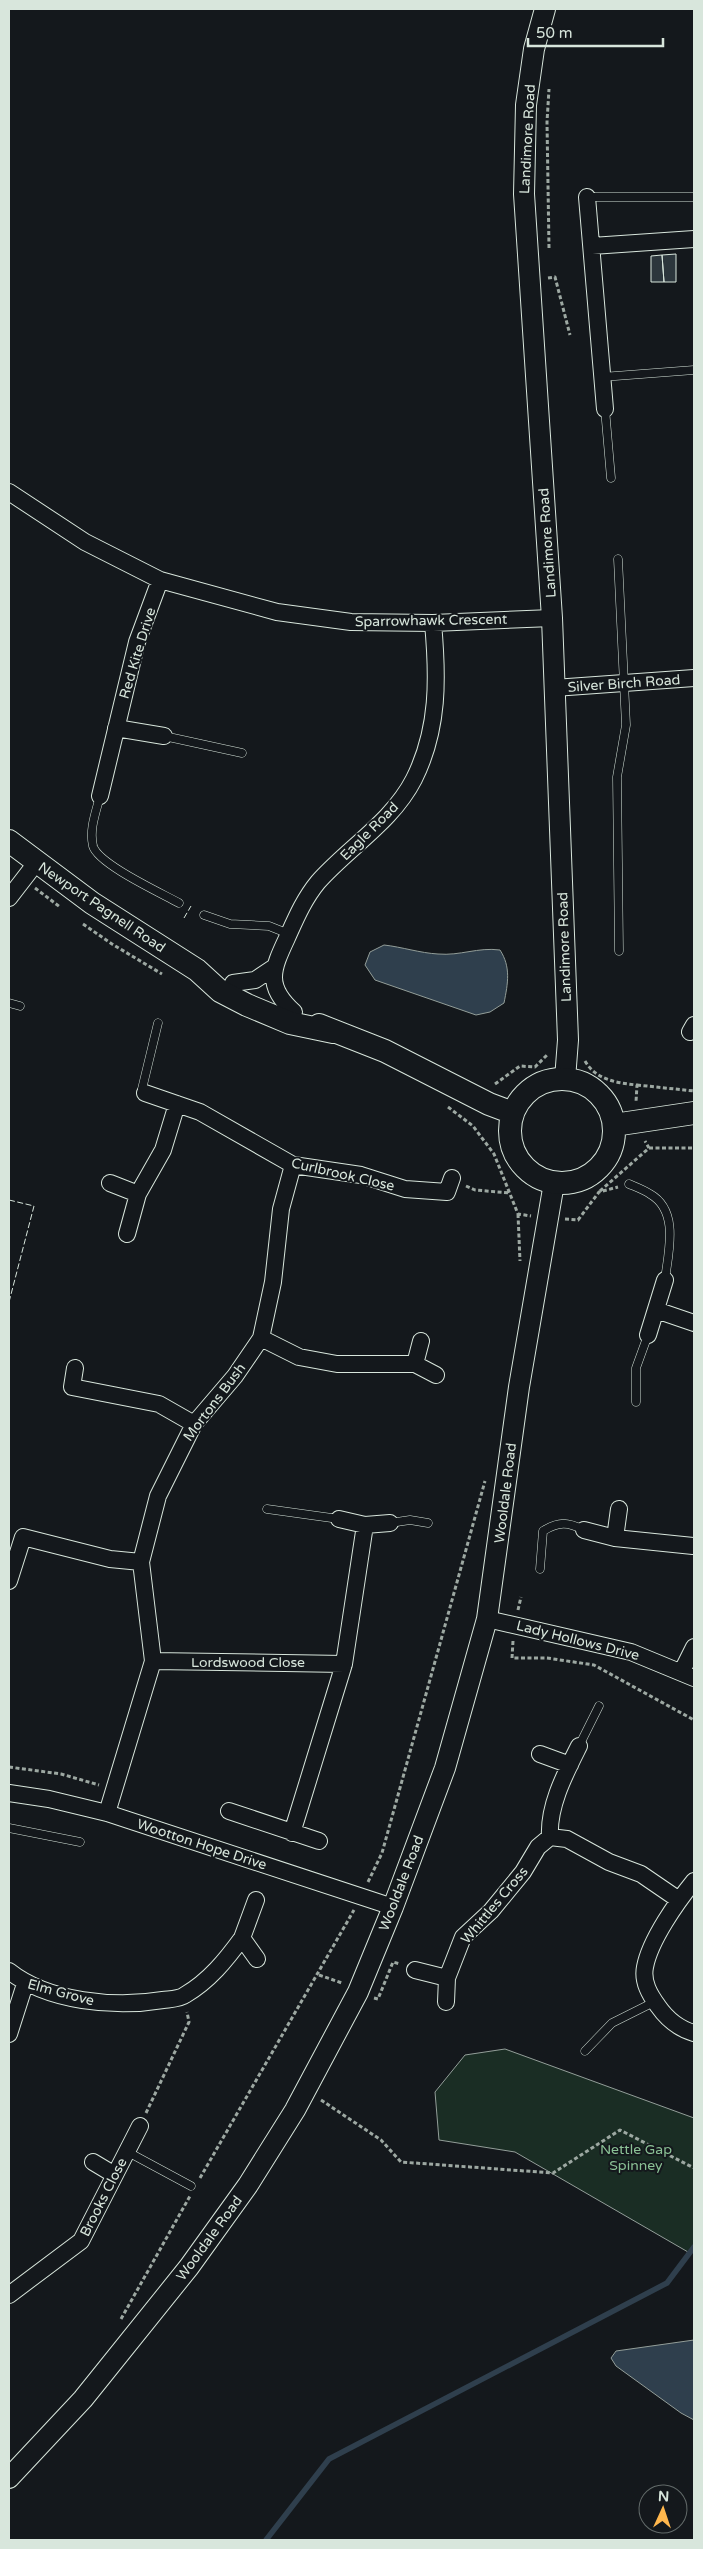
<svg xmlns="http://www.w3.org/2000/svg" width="703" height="2549" viewBox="0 0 703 2549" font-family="'Varela Round',sans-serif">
<rect width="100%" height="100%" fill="#14181c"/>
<path fill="#1a2d24" stroke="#939e99" d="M505,2049L694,2118V2251L688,2252L515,2152L439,2140L435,2092L465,2055Z"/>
<path fill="#2f3f4d" stroke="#939e99" d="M384,945C402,947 420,953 438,954C460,956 478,947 500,950C511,967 508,983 504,1003L490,1012L476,1015L375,980L365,965L370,952Z
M694,2340V2420L681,2413L616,2366L611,2358L616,2351Z"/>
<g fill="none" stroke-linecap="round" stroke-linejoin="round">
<path stroke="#2f3f4d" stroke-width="5.5" d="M266,2540L329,2459L667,2283L694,2247"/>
</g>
<path fill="#2c363c" stroke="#d8e6dc" d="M676,254V282H664L662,255Z
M662,255L664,282H651V256Z"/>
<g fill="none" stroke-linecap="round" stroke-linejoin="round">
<g stroke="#d8e6dc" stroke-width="9">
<path id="service" d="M587,197H694
M602,377L694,370
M605,409L611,478
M618,559L626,725L617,777L619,951
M164,736L242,753
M100,796C96,812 89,829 93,846C98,864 161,893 179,903
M204,915L230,924L269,926L289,934
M9,1003L20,1006
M144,1093L142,1089L158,1023
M629,1184C636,1187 644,1190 650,1194C680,1211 668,1253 665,1280
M636,1402V1368L648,1335
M267,1509L339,1519
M390,1523L410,1520L428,1523
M540,1569L543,1531C559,1521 568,1522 584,1530
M579,1746L599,1706
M9,1828L80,1842
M585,2051L612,2023L654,2002
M126,2151L191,2186"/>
</g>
<g stroke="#d8e6dc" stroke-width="18">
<path id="minor" d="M587,197L605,409
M592,246L694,239
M9,492L85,542L160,580L277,612L351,622L433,623L552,618
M554,688L694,678
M116,728L164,736
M100,796L137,642L160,580
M9,898L36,863
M233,983L255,980L273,968
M294,1012C265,986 272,970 287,938C296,918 304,899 318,882C349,847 392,822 414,779C439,729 438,678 433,623
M690,1032L694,1025
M145,1093L200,1112L293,1165L361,1175L405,1189L447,1192L452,1178
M110,1183L138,1194
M127,1234L138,1194L163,1150L177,1104
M656,1310L694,1323
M648,1335L665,1280
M261,1338L299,1357L337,1364H415L421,1341
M415,1364L436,1375
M75,1368L72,1387L159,1404L194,1424
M365,1525L390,1523
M584,1530L615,1538L693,1546
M615,1538L619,1509
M9,1581L23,1537L110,1559L141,1562
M487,1619L631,1652L694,1678
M153,1661L344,1664
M682,1671L694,1647
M540,1754L570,1765
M9,1793L49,1799L107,1813L393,1907
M229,1811L319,1841
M107,1813L153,1661L141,1562L158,1496L194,1424L235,1376L261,1338L273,1282L281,1209L293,1165
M292,1833L344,1664L365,1525L339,1519
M550,1837C548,1806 565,1774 579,1746
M694,1881C677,1902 650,1940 645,1967C642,1982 650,1995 658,2006C667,2019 680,2029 694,2033
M256,1900L242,1938L257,1959
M415,1970L447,1978
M9,1971C48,2002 115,2008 163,2000C170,1999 180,1999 185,1995C209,1981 226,1960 242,1938
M446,2002L447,1978L463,1937L491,1911L523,1872L538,1847L550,1837L567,1839L609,1862L641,1874L679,1900
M9,2034L25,1984
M93,2162L113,2174
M9,2295L81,2241L140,2126"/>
</g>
<g stroke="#d8e6dc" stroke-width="22">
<path id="tertiary" d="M545,9L534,49L526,105L524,194L552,618L568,1040L565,1079
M9,2478L83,2399L189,2267L248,2185L295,2110L358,1992L393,1907L445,1768L487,1619L519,1387L554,1183"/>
</g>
<g stroke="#d8e6dc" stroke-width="24">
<path id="secondary" d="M9,841L92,903L197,970L220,991L247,1005L290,1023L333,1032
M319,1025L385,1051L489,1104L513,1113
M510 1131a52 52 0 1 1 104 0a52 52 0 1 1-104 0Z
M614,1125L694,1113"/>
</g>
<path stroke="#9da8a2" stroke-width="3" stroke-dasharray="4 2.5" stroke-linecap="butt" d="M549,248L547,122L549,89
M548,278L555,277L570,335
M35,888L60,907
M83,924L112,944L162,974
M585,1061C596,1080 617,1083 637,1085L636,1102
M495,1084L520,1066L535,1067L548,1054
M637,1085L694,1091
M448,1107L473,1126L494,1154L518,1214L531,1216
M649,1148H694
M466,1186L475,1190L510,1193
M600,1191L649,1148L645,1141
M518,1214L520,1261
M565,1219L578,1220L599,1192L618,1187
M518,1610L521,1597
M513,1641L512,1658H547L594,1665L694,1720
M9,1767L61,1774L99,1785
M368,1882L382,1853L485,1481
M319,1975L342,1983
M374,1998L378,1999L393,1962L400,1964
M321,2100L381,2140L401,2162L553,2173L620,2130L694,2168
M146,2113L189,2022L187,2012
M200,2178L354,1910
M121,2319L190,2196"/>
<use href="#service" stroke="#14181c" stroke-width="8"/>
<use href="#minor" stroke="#14181c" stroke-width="16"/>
<use href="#tertiary" stroke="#14181c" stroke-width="20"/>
<use href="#secondary" stroke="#14181c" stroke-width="22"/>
<path stroke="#d8e6dc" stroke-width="1" stroke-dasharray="6 2.5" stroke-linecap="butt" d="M184,918L191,906
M9,1200L34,1206L9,1302"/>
</g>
<g text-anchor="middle" stroke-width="4" stroke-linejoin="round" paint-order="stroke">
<g font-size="14" fill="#d8e6dc" stroke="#14181c">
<text transform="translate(527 139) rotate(-87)" y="5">Landimore Road</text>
<text transform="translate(547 543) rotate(-94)" y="5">Landimore Road</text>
<text transform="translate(431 620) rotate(-1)" y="5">Sparrowhawk Crescent</text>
<text transform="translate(137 653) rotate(-73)" y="5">Red Kite Drive</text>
<text transform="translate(624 683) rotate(-4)" y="5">Silver Birch Road</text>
<text transform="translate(369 831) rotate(-45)" y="5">Eagle Road</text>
<text transform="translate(102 907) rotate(34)" y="5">Newport Pagnell Road</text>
<text transform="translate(564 947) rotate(-92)" y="5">Landimore Road</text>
<text transform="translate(343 1174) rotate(13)" y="5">Curlbrook Close</text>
<text transform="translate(214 1402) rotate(-53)" y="5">Mortons Bush</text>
<text transform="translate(505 1493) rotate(-83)" y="5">Wooldale Road</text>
<text transform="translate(578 1640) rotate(14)" y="5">Lady Hollows Drive</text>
<text x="248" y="1667">Lordswood Close</text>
<text transform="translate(202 1844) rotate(18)" y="5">Wootton Hope Drive</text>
<text transform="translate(401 1883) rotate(-69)" y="5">Wooldale Road</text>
<text transform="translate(494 1905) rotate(-50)" y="5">Whittles Cross</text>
<text transform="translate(61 1992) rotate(15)" y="5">Elm Grove</text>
<text transform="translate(103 2197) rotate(-63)" y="5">Brooks Close</text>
<text transform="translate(209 2238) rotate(-54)" y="5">Wooldale Road</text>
</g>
<g font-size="14" fill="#8ac095" stroke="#14181c">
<text x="636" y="2154">Nettle Gap<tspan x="636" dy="16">Spinney</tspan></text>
</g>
</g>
<rect width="703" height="2549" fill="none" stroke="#d8e6dc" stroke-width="20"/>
<g transform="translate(663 2509) rotate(3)"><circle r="24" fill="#14181c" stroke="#626a69"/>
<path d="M0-4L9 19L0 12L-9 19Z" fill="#ffb74d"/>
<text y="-8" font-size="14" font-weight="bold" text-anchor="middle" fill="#d8e6dc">N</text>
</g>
<path d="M528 38v8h135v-8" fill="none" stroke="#d8e6dc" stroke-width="2.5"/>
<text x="536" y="38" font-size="15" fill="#d8e6dc" stroke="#14181c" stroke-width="4" paint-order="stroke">50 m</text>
</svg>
